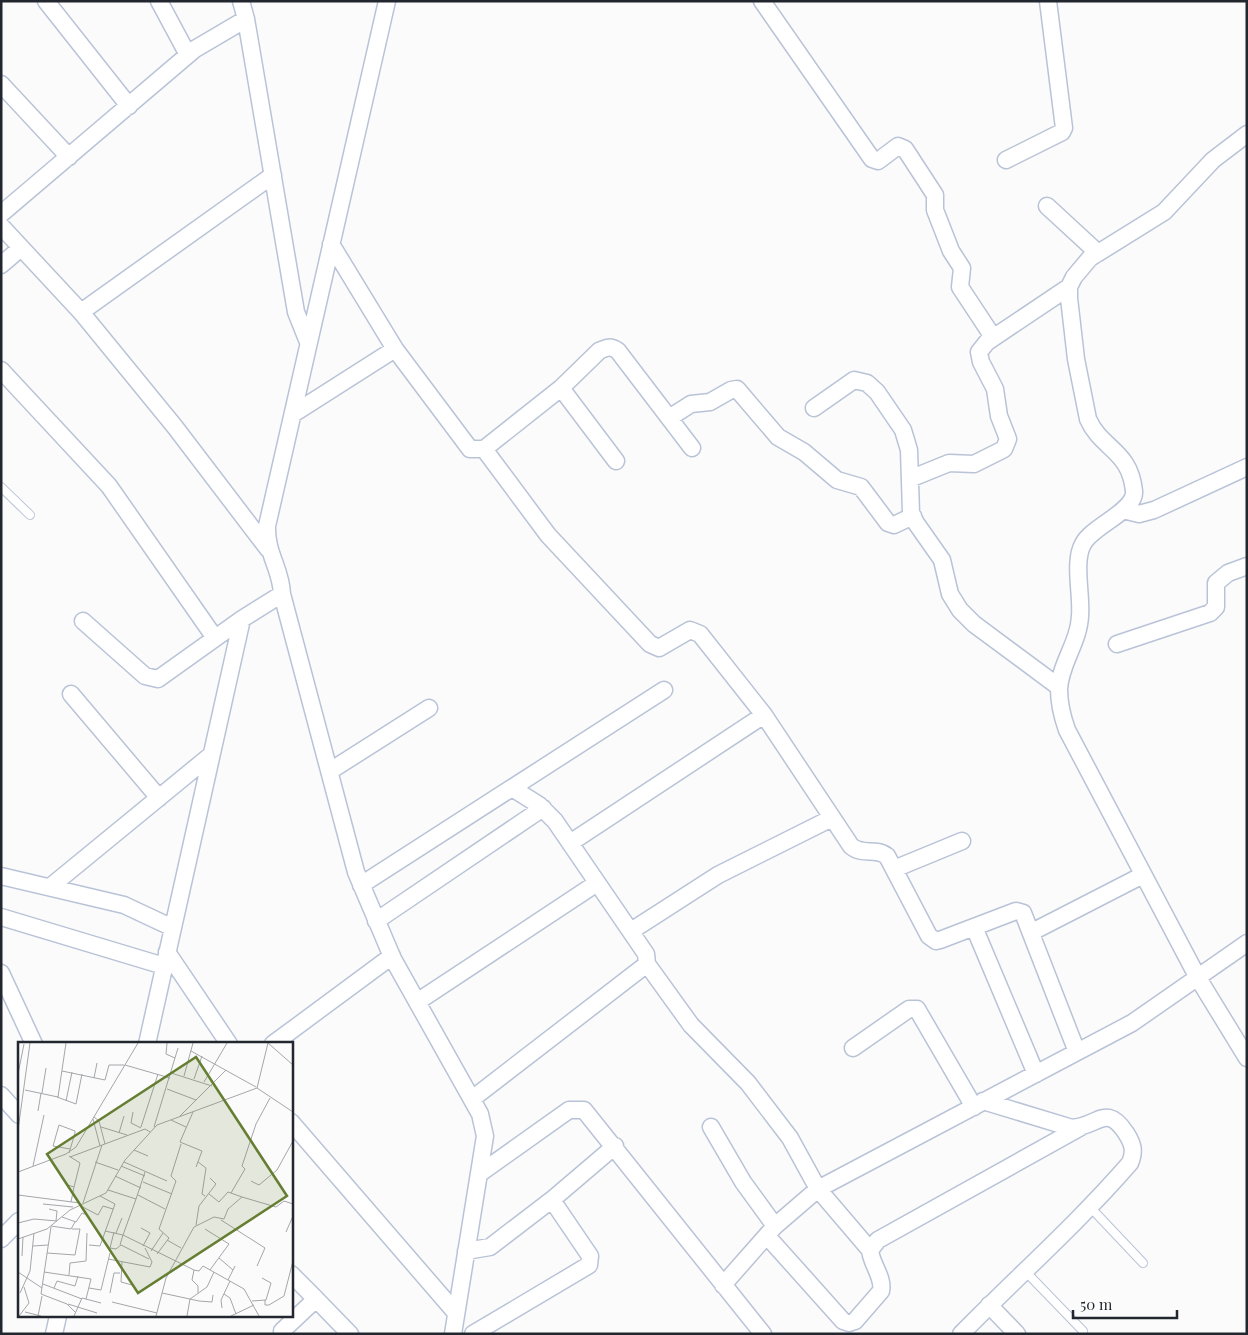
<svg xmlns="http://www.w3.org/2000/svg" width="1248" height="1335" viewBox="0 0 1248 1335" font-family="'Playfair Display',serif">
<rect width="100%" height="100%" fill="#fbfbfb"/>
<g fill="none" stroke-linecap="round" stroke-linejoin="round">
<g stroke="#b9c3d7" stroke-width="10">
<path id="lane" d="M1,487L30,515
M1091,1208L1143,1263
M1024,1270L1083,1331"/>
</g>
<g stroke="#b9c3d7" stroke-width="19">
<path id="street" d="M46,1L129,106
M159,1L188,55
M241,1L246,19L296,312L308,342
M387,1L267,526C266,554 281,568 282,594L356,872L393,959L480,1114L485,1136L453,1334
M762,1L872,159L878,161L898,146L905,149L935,195V210L951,251L962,268L960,287L993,337
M1,84L69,157
M1247,134L1213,160L1164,212L1090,258L1074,277L1069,287V298L1076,359L1088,419C1101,449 1130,450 1134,491C1136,511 1092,526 1083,544C1073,561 1082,596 1080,616C1079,642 1060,664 1059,689C1059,704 1062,716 1067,730L1198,978L1247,1058
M1006,160L1062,132L1064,128L1048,1
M1047,206L1098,253
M1,214L195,49L246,19
M1,226L81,312L175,427L268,549
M331,244L395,349L470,449H484L561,388L599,351C607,347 611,346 618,351L692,448
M1,265L21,248
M81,312L273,175
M1,370L109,486L215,638
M561,388L616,461
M814,408L854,380L867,383L877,392L903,430L909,450L911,513L916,523L942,560L950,594L960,610L974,624L1059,687
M293,414L395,349
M669,418L691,404L710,402L731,390L737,389L778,437L804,452L837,480L861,487L888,523L894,525L913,516
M484,449L548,535L650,644L659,648L690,630L700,634L764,715L851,846C862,856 876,847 887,856L929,936L936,941L940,940L1016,911L1023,913L1077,1052
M912,478L949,463L974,464L1004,449L1008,439L999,416L995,389L981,362L979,352L987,342L1069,287
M1123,510L1139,514L1154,510L1247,467
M83,621L145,676L158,679L242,619
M1117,644L1210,613L1216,607V583L1228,573L1247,566
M71,694L159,798
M330,771L429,708
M570,843L764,715
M894,869L962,841
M1,876L124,905L173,928
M361,885L664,690
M50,887L211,755
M1,917L164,966
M376,921L543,808
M974,927L1036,1074
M631,931L718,875L832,818
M1032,932L1143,875
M167,952L229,1044
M647,964L691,1025L748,1083L790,1138L818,1189L1132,1023L1247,943
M1,973L34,1044
M417,1002L597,883
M147,1044L242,619L282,594
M273,1044L392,956
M853,1048L909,1009H917L974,1107
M1,1095L19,1115
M472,1099L647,964L646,954L555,821L539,805L512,788
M291,1122L456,1313
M711,1127L743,1182L775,1226
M479,1174L569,1110H584L763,1334
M767,1236L843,1321L849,1323L855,1321L881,1291C884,1277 871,1264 870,1250L878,1240L1081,1127
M1,1239L19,1221
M466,1251L490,1247L554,1198
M723,1285L775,1226L818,1189L870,1250
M316,1299L350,1334
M989,1305L1017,1334
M282,1331L316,1299L291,1274
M54,1334L58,1316
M473,1334L589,1265L590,1256L554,1203V1198L615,1146
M961,1334C1017,1277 1077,1224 1130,1163C1135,1151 1133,1144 1126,1133C1106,1103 1099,1126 1072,1128L983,1101"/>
</g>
<use href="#lane" stroke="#fff" stroke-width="8"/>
<use href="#street" stroke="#fff" stroke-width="16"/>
</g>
<g transform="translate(18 1042)">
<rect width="275" height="275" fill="#fbfbfb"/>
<path fill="none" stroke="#a4a6a9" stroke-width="1" d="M149,1L148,12L157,16M250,1L275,23M173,9L238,45M107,23L152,36M44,29L87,38L91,23H106M153,31L194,44M0,32L6,2M166,34L175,1M76,36L79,21M176,37L184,14M186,40L209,1M239,46L250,1M149,47L178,58M7,48L40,55L48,1M24,51L28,26M39,55L58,62L64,32M48,59L54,30M20,69L23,51M115,70L113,81L123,86M175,70L162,100L184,109L178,125M162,74L208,28M76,75L81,79L87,102M75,77L82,104M153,78L168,85M83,85L109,93M123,85L140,32M136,85L160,6M0,88L12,1M101,91L106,74M116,108L130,114M51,111L57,91V89L41,83L35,104L52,107M52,115L127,87L132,90M77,120L100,128M106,120L149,139M180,120L188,126L184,152L187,154M15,124L26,73M103,124L127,134M0,130L48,112L58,105L120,1M97,134L123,146M233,139L241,143L259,128L275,99M125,140L154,152M50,143L56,145L62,121L51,114M90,148L118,157L127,130M213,151L227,127L224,124L238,82L252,56M191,152L201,160L210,150L224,155M0,153L62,161M120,153L147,167M118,157L105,193L176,228L174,238L180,244V251M53,160L56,145M65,161L84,103M25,162L55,165M61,163L80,173L85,164L95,167M31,167L39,169L38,179M44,175L58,180L64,171L69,173M203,178L247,206L239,224M0,181L16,177L39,179M178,183L181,164L198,142L192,136M33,184L53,187L57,180M33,185L23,252L49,262L57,270M123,186L132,191L125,204M187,187L211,202L192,228M87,189L105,193L102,203M96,190L92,206L98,207L103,203L131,217M268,190L275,174M98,191L104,176M0,197L29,187L52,168L88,151L107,118L139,83L239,46L275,70M149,198L163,206M71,203L82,204L97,162L82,154M15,204L30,203M133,209L145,191M29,211L57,213L62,187H54M139,212L151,196L141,187L158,139L153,134L163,102M4,214L5,195M201,216L215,228M90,217L132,225L134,220L127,206M104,220L103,240L114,243M176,228L181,229L185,224L226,247L241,274M0,230L24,246M26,230L73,237L68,257M51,233L52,221L68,219L69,191M210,238L217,224M25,242L64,257M36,246L39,239L57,244L60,234M71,246L83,248L92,211M2,251L12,229L16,191M92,251L96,231H102M144,251L181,259L194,260L195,253M206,252L212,256L218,272M247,258V263H251L266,254L275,219M234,259L248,258L253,241L244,236M94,260L139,271M50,262L79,271M204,266L203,258L212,239M7,270L23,274M1,274L11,261L6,245M20,274L24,254M56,274L64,256L83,261M138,274L148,236L176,185L196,175L206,177L210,167L224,155L258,165L266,159L275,162M169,274L172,257L189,245L196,230M213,274L236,263"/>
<path fill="#657e31" fill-opacity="0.15" stroke="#657e31" stroke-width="2.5" d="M178,15L269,154L120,251L29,112Z"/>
<rect width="275" height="275" fill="none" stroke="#22262e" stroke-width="2.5"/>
</g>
<rect width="1248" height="1335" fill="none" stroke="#22262e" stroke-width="5"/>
<path d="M1073 1310v8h104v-8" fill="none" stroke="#22262e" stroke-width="2.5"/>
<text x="1080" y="1310" font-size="15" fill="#22262e" stroke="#fbfbfb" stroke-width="4" paint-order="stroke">50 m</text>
</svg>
